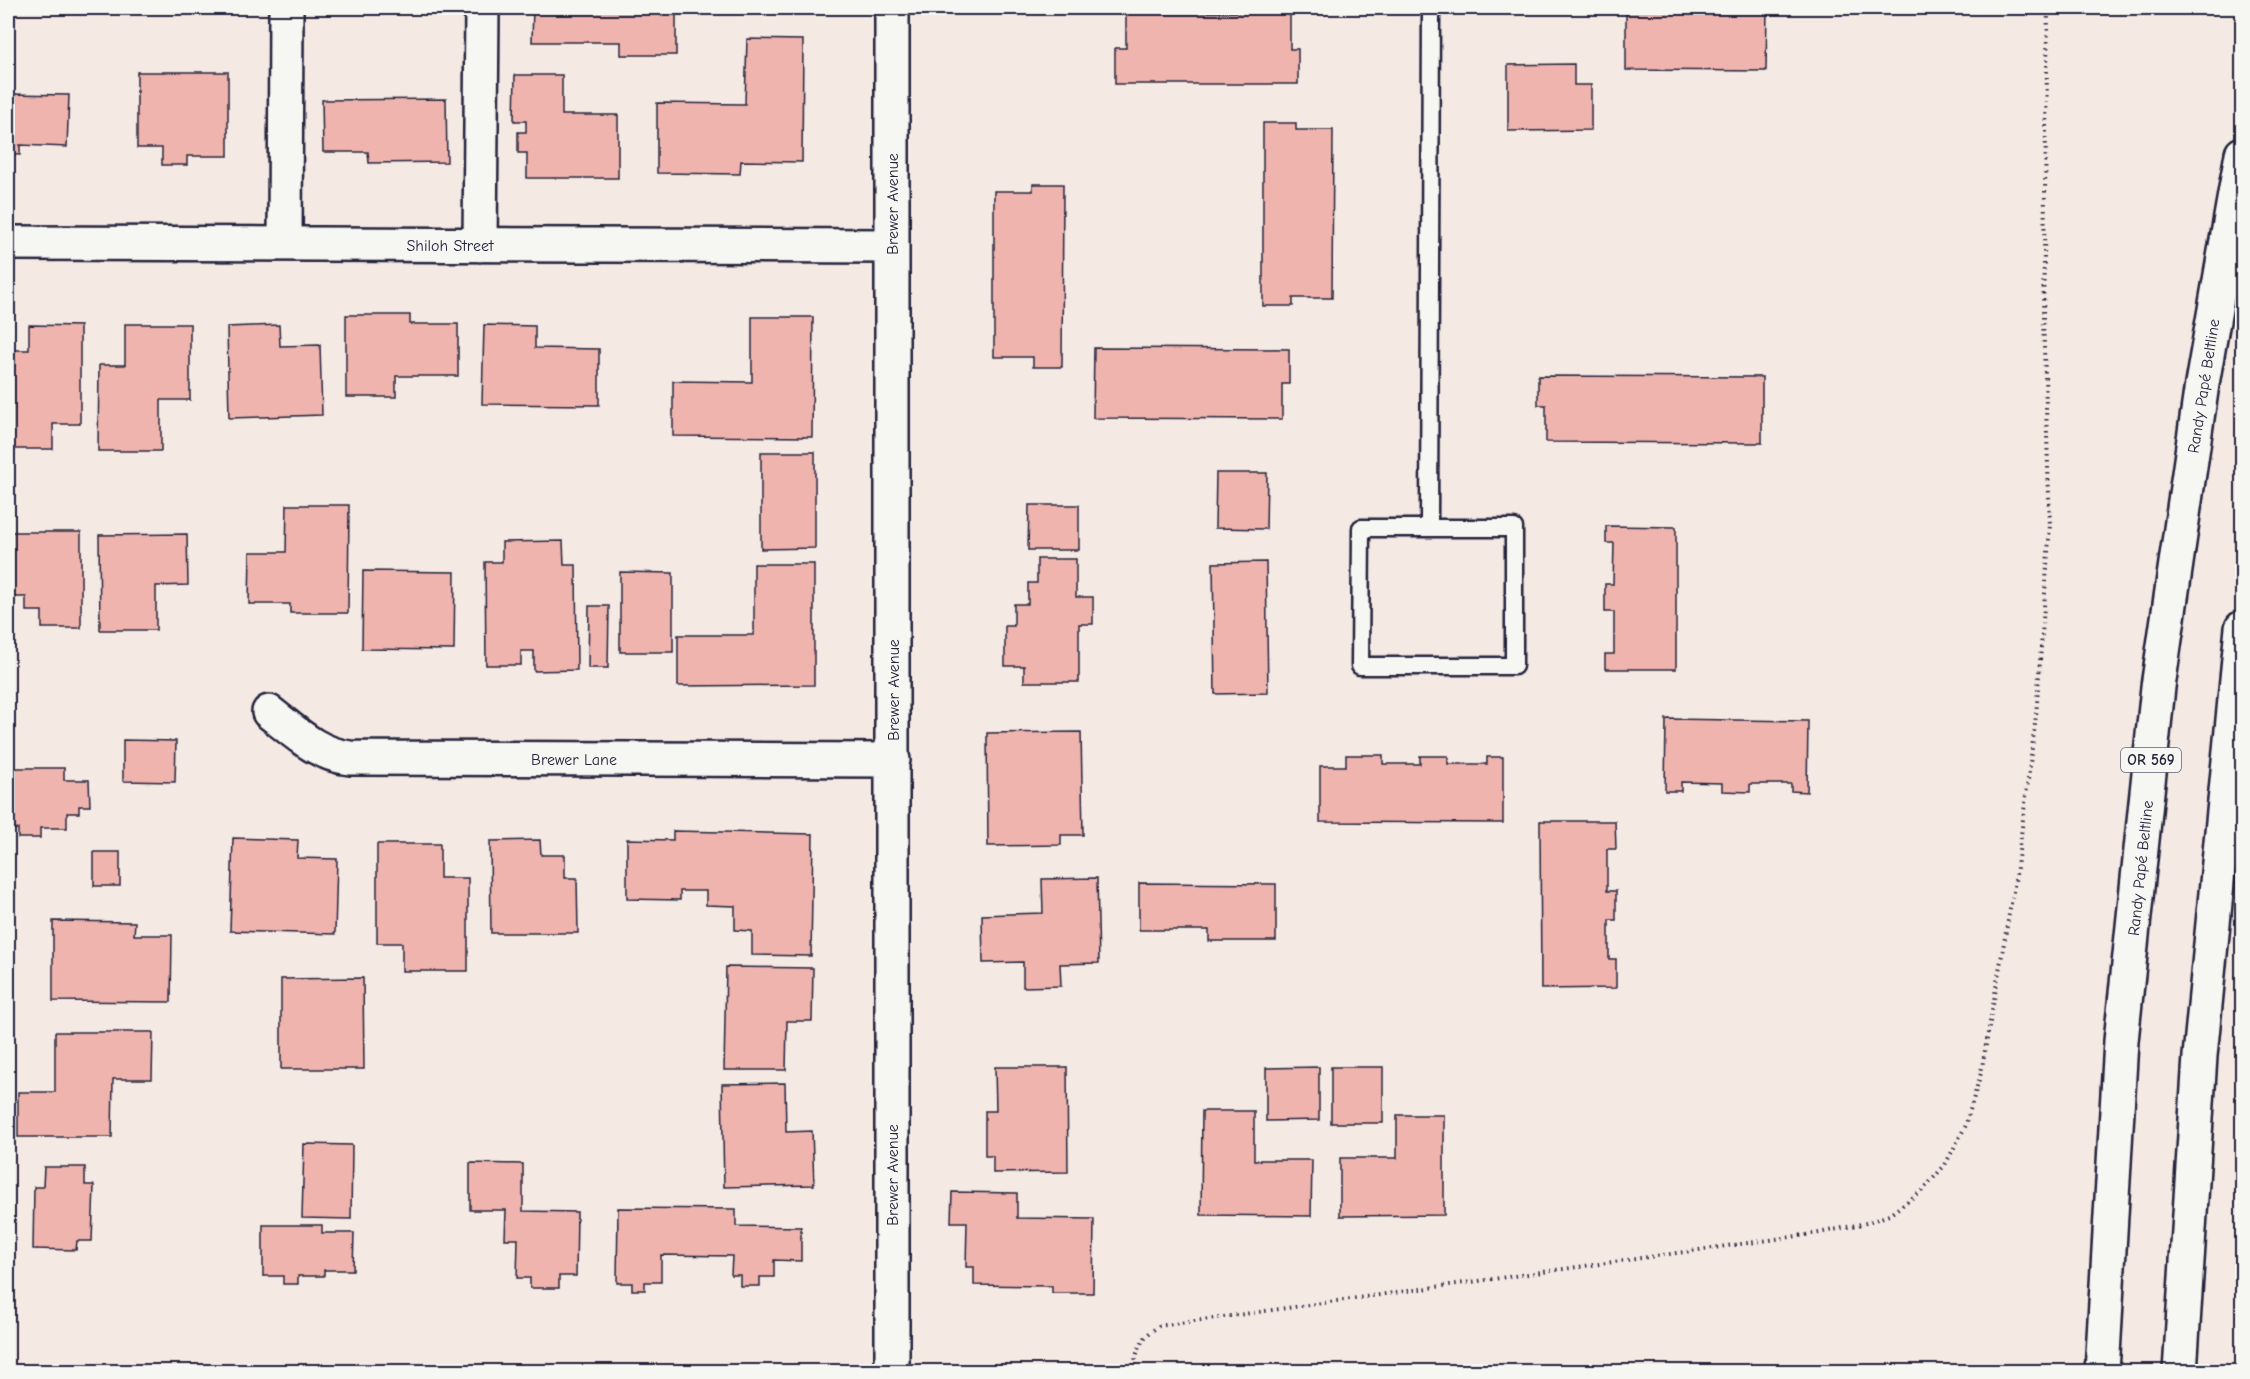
<svg xmlns="http://www.w3.org/2000/svg" width="2250" height="1379" viewBox="0 0 2250 1379" font-family="'Comic Neue',sans-serif">
<rect width="100%" height="100%" fill="#f5e9e4"/>
<filter id="ink" filterUnits="userSpaceOnUse"><feTurbulence type="fractalNoise" baseFrequency=".0167" numOctaves="2"/><feDisplacementMap in="SourceGraphic" scale="12" xChannelSelector="R" yChannelSelector="G"/><feConvolveMatrix kernelMatrix="1 2 1 2 8 2 1 2 1" color-interpolation-filters="sRGB"/></filter>
<g filter="url(#ink)">
<path fill="#f0b4ae" stroke="#22223b" stroke-width="1.5" d="M533,8H676V55H621V42H532Z
M1626,8H1767L1766,71L1626,70Z
M1290,12V49H1298V84H1115V48H1126V13Z
M747,39L803,40L802,162L741,161L740,174L657,173V103L745,104Z
M1574,64V85H1591V130L1508,131V65Z
M137,72H228V156H187V165H162V148H137Z
M515,75H562V115H618V178H527V153H518V132H526V121H514Z
M8,94L69,95L67,147L20,145V155L8,154Z
M446,99L447,162L369,163L368,152H323L322,100Z
M1263,123H1296V130H1333L1332,298H1293V306H1263Z
M1033,184H1063L1062,367H1033V357H994V191H1033Z
M346,315H410V324H458V376H396V397H346Z
M752,317H813L812,437L673,436V381L752,382Z
M125,324H190V400H161V451H98L99,365H125Z
M29,325L80,326V424H53V449H8V350H29Z
M279,325L280,346L320,345L322,415L229,418L227,327Z
M484,325L535,326V348L599,349V405L482,404Z
M1094,348L1289,349V384H1282V419L1093,418Z
M1538,376L1762,377V443L1546,442V405H1538Z
M761,452H815V548L761,549Z
M1216,473H1267L1266,529L1215,528Z
M287,505H349L348,613H290V604H249L250,552H286Z
M1029,505H1079V550H1028Z
M1606,526L1676,527V669H1605V654H1614V612H1605V584H1613L1614,543H1606Z
M8,532H81V628H42V611H26V597H8Z
M187,534L188,585L156,586V630H100L99,535Z
M563,541L564,565H576L577,670L534,671V651H521V665H486L485,562H502V542Z
M1037,559H1076V597H1093V624H1079V682H1024V666H1005V626H1014V604H1028V583H1037Z
M1266,562L1268,693L1215,694L1213,563Z
M754,564H814V685L678,686V635H754Z
M363,571L455,572L454,650L362,649Z
M620,572L673,573V652H620Z
M589,606H609L608,668H588Z
M1666,719L1808,721L1807,792L1791,791V784H1750V792L1722,791V783L1681,782V791H1665Z
M1081,732L1083,835H1061V845L988,846L987,733Z
M123,740L176,741L175,782L123,781Z
M1346,755H1383V764H1420V756H1448V764H1487V757H1503V823L1320,822V766H1346Z
M8,768H64V780H89L90,806H79V813H67V828H40V838H18V829H8Z
M1540,821H1615L1616,849H1607V891H1616V920H1609V959H1616V988L1541,989Z
M673,831L813,834L811,956L752,955V931L735,930V906L706,905V891H680V900L627,899V839L673,840Z
M233,838L298,840L297,858L337,859L335,934L230,931Z
M540,840L541,855H565V878H577L578,933H491L490,841Z
M377,844H440V878H468V971H402V943H377Z
M94,852H120V886H94Z
M1097,878L1099,963L1060,964L1061,986L1023,987V962L983,963L982,915L1043,913L1042,879Z
M1139,883L1276,884V941H1209V930H1139Z
M53,921L135,922L134,935H172L171,1002L53,1001Z
M726,967L813,968L812,1021H787L786,1070H724Z
M363,978L364,1069H281V979Z
M55,1032H153L152,1079H113L112,1137H18V1092H55Z
M995,1067H1067L1068,1172L993,1173V1156H985V1111H996Z
M1319,1067V1120L1266,1121V1068Z
M1331,1067H1383V1123H1331Z
M785,1083L786,1132L812,1131L814,1185L724,1187L722,1084Z
M1202,1111H1254V1160H1312L1311,1216L1201,1215Z
M1397,1115H1444V1215L1340,1216V1158H1397Z
M304,1144L352,1145L351,1219L302,1218Z
M470,1163L523,1164V1211L577,1212L576,1276H559V1288H530V1278H517L518,1239H505L506,1210H470Z
M44,1167H85V1185H94L92,1241H77L76,1250L33,1249L34,1187H43Z
M952,1192L1017,1193V1218L1094,1219L1093,1293H1052V1286L974,1285V1267H966L967,1222H951Z
M618,1208L736,1209V1226L801,1227V1261L774,1260V1277H760V1286H740V1275H731L732,1256L661,1255V1282H645V1290H632V1283H617Z
M263,1225H322V1233H354L353,1270H324V1276H298V1284H283V1276H263Z"/>
<g fill="none" stroke-linecap="round" stroke-linejoin="round">
<g stroke="#22223b" stroke-width="21">
<path id="lane" d="M1361,528H1514V666H1360Z
M1429,528L1431,8"/>
</g>
<g stroke="#22223b" stroke-width="38">
<path id="street" d="M8,243L892,246
M285,244L286,8
M480,245L482,8
M269,712C295,732 316,754 350,758L893,760
M892,1372V8"/>
</g>
<g stroke="#22223b" stroke-width="38">
<path id="highway" d="M2102,1372L2121,1041L2158,687L2202,384L2242,154
M2180,1372L2200,1056L2242,628"/>
</g>
<path stroke="#22223b" stroke-width="4" stroke-dasharray="1.5 4.5" stroke-linecap="butt" d="M1134,1372C1135,1351 1141,1337 1159,1326L1819,1233L1866,1223L1889,1215L1923,1190L1945,1165L1965,1127L1981,1073L2016,875L2036,716L2050,525L2043,317L2048,8"/>
<use href="#lane" stroke="#f6f6f2" stroke-width="16"/>
<use href="#street" stroke="#f6f6f2" stroke-width="33"/>
<use href="#highway" stroke="#f6f6f2" stroke-width="33"/>
</g>
</g>
<g text-anchor="middle" stroke-width="6" stroke-linejoin="round" paint-order="stroke">
<rect fill="#f6f6f2" stroke="#626272" stroke-width="1.5" x="2121" y="748" width="60" height="24" rx="4.5"/>
<g font-size="15" font-weight="bold" fill="#22223b">
<text x="2151" y="765">OR 569</text>
</g>
<g font-size="16" fill="#22223b" stroke="#f6f6f2">
<text transform="translate(892 204) rotate(-90)" y="6">Brewer Avenue</text>
<text x="450" y="251">Shiloh Street</text>
<text transform="translate(2203 386) rotate(-81)" y="6">Randy Papé Beltline</text>
<text transform="translate(893 690) rotate(-90)" y="6">Brewer Avenue</text>
<text x="574" y="765">Brewer Lane</text>
<text transform="translate(2140 868) rotate(-84)" y="6">Randy Papé Beltline</text>
<text transform="translate(892 1175) rotate(-90)" y="6">Brewer Avenue</text>
</g>
</g>
<rect width="2250" height="1379" fill="none" stroke="#f6f6f2" stroke-width="30"/>
<rect x="15" y="15" width="2220" height="1349" fill="none" stroke="#22223b" stroke-width="2" filter="url(#ink)"/>
</svg>
